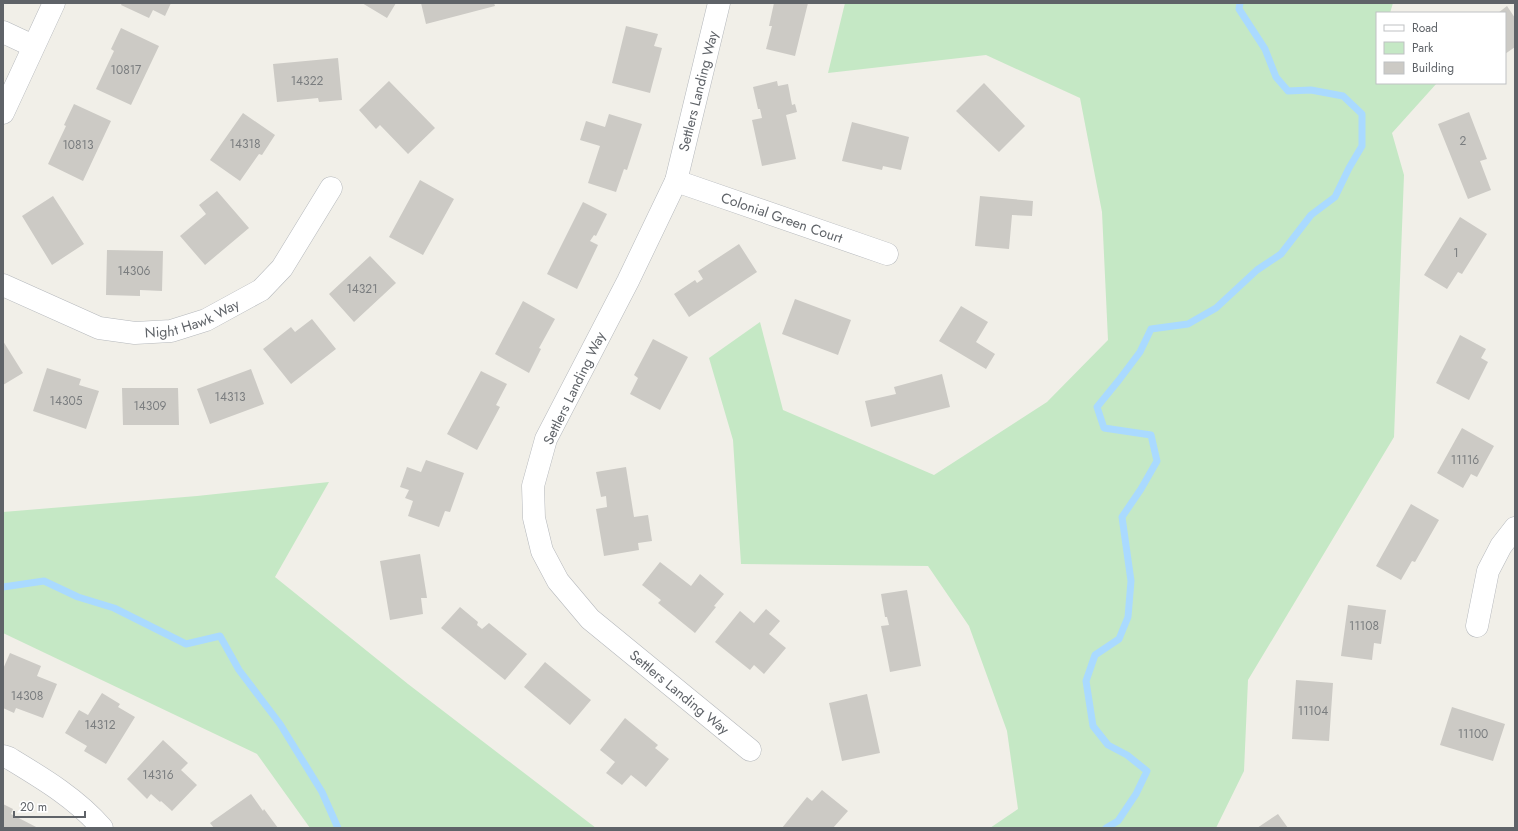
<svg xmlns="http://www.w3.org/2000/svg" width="1518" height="831" viewBox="0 0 1518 831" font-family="Jost,sans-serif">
<rect width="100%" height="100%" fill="#f1efe8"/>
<path fill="#c5e8c5" d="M845,3H1393L1390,13H1377V83H1437L1392,133L1404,175L1394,437L1248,680L1244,771L1216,828H990L1018,809L1007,731L969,626L928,566L741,564L733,440L709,358L760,322L783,410L934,475L1047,402L1108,340L1102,212L1080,98L986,55L828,73Z
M329,482L275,577L408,684L596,828H310L257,754L3,633V512L197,496Z"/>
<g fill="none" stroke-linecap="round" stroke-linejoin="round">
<path stroke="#aadaff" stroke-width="7" d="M3,587L44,581L78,597L114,608L186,644L220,636L239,670L280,724L322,792L338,828
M1106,828L1118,821L1136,794L1147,771L1127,755L1108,745L1093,726L1086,681L1095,655L1119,639L1128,617L1131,581L1122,517L1141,489L1157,461L1151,435L1104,428L1097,407L1119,380L1140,352L1151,329L1188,324L1216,308L1257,270L1281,254L1311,215L1335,197L1349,168L1362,146V114L1343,96L1311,90L1288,91L1276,77L1265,49L1239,9L1240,3"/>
</g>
<path fill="#cccac5" d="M122,3H171L165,16L153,10L149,18L121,5Z
M362,3H396L387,18Z
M421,3H494L495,6L426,24Z
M774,3H808L795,56L766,49L772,26H769Z
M1507,6L1515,18V47L1505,54V13H1498Z
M626,26L658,34L654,46L662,48L650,93L612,83Z
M121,28L159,46L131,105L96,89L114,51L111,49Z
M338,58L342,100L319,102L318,98L277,102L273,64Z
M389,81L435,128L408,154L380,125L376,129L359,110Z
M777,81L778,86L788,84L792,105L795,104L797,112L786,115L796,159L762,166L752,120L762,118L760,109H758L753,87Z
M984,83L1025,126L999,152L956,111Z
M74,104L111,121L83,181L48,164L66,126L64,125Z
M1469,112L1487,159L1480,161L1491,190L1468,199L1438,124Z
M243,113L275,135L262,155L259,154L240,181L210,160Z
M609,114L642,124L627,170L624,169L616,192L588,183L600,146L580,140L586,121L605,127Z
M852,122L909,137L901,170L883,166L882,170L842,161Z
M420,180L454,199L423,255L389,237Z
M217,191L249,228L205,265L180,236L206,214L199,205Z
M53,196L84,244L52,265L22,216Z
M980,196L1033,201L1032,216L1012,215L1009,249L975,246Z
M583,202L607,214L596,236L594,235L590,241L598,245L577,289L547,274Z
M1460,217L1487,234L1462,274L1458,272L1447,289L1424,275Z
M739,244L757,272L689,317L674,294L695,280L697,283L703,279L698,271Z
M107,250L163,251L162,291L140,290V296L106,295Z
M370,256L396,283L354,322L329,294Z
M795,299L851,320L838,355L782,334Z
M523,301L555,319L539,348L541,349L529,373L495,354Z
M961,306L988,322L976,342L995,354L986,369L939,341Z
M312,319L336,349L291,384L263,349L291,327L295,332Z
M1460,335L1486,349L1481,358L1488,362L1469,400L1436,383Z
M653,339L688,357L660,410L630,394L638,378L634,375Z
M3,341L23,373L3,385Z
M47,368L81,379L79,385L99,391L86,429L33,411Z
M251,369L264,404L210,424L197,389Z
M481,371L507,384L496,405L500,407L477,450L447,434Z
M942,374L950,407L871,427L865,401L896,394L894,387Z
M122,388H178L179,425H123Z
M1462,428L1494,446L1477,477L1471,474L1463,488L1437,473Z
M426,460L464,473L450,512L445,511L439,527L408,516L413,501L405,498L409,490L400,487L407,467L421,472Z
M626,467L634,517L648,515L652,541L638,543L639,550L604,556L596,509L607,507L606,496L601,497L596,472Z
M1411,504L1439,520L1415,562L1412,561L1401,580L1376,566Z
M420,554L427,598H421L423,614L390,620L380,561Z
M660,562L691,586L700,574L724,594L714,606L716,607L695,633L658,603L661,600L642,585Z
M907,590L921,666L890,672L881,626L889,625L887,617H885L881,594Z
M1348,605L1386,610L1381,644L1374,643L1372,660L1341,656Z
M460,607L478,622L477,625L482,629L489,623L527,654L505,680L441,628Z
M766,609L780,621L769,634L786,648L764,674L754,665L750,670L715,642L740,611L754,623Z
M10,653L41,666L37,676L57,684L43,718L16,708L14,713L3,708V669Z
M545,662L591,700L570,725L524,687Z
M1296,680L1333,683L1329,741L1292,739Z
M102,693L120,704L118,707L135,717L106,764L84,751L87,746L65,733L79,710L88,715Z
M867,694L880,753L842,761L829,703Z
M1452,707L1505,724L1493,761L1440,745Z
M625,718L658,745L655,748L669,759L646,787L631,775L622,785L606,773L615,762L600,750Z
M163,740L188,763L181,770L197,785L172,811L161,801L160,802L151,794L147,799L127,779Z
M822,790L848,811L833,828H782L807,797L812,801Z
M251,794L263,811L264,809L278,828H214L210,823Z
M3,804L13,809L11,814L38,828H3Z
M1278,814L1288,828H1257Z"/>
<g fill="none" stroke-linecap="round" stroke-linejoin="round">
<g stroke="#b5b8bc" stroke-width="23">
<g id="street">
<path id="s1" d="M719,3L676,181L628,281L546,439L533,486L534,518L542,551L558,581L590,619L750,750"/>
<path d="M3,32L33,46"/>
<path d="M3,113L54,3"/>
<path id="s2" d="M676,181L887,254"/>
<path id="s3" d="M3,285L99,328L135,333L171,331L206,320L261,290L282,268L331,188"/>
<path d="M1477,626L1488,571L1501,546L1515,528"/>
<path d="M3,756L9,758C42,778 76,798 102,828"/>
</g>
</g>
<use href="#street" stroke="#fff" stroke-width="22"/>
</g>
<g text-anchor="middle" stroke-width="3.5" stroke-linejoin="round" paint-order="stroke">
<g font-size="12" fill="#7a7d7f">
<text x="126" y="74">10817</text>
<text x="307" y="85">14322</text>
<text x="1463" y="145">2</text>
<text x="245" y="148">14318</text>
<text x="78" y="149">10813</text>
<text x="1456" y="257">1</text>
<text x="134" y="275">14306</text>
<text x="362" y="293">14321</text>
<text x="230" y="401">14313</text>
<text x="66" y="405">14305</text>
<text x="150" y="410">14309</text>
<text x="1465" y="464">11116</text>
<text x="1364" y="630">11108</text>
<text x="27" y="700">14308</text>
<text x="1313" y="715">11104</text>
<text x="100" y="729">14312</text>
<text x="1473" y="738">11100</text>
<text x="158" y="779">14316</text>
</g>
<g font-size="14" fill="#5f6368" stroke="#fff">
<text transform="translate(698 91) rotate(-76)" y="5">Settlers Landing Way</text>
<text dy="5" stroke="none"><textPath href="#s2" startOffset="112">Colonial Green Court</textPath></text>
<text dy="5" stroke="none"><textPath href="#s3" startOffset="201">Night Hawk Way</textPath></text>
<text transform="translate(574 388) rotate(-64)" y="5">Settlers Landing Way</text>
<text dy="5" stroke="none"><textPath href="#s1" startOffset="786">Settlers Landing Way</textPath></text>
</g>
</g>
<rect width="1518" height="831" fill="none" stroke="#5f6368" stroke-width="8"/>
<rect x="1376" y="12" width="130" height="72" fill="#ffffff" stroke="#bfc1c3"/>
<rect x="1384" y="25" width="20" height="6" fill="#ffffff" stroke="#bfc1c3"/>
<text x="1412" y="32" font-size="12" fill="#5f6368">Road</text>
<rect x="1384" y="42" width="20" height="12" fill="#c5e8c5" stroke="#bfc1c3"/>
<text x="1412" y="52" font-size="12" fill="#5f6368">Park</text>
<rect x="1384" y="62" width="20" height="12" fill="#cccac5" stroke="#bfc1c3"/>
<text x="1412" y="72" font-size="12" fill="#5f6368">Building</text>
<path d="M14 811v6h71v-6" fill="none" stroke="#5f6368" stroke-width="2"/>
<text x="20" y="811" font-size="12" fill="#5f6368" stroke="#ffffff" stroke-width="3" paint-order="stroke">20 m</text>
</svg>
